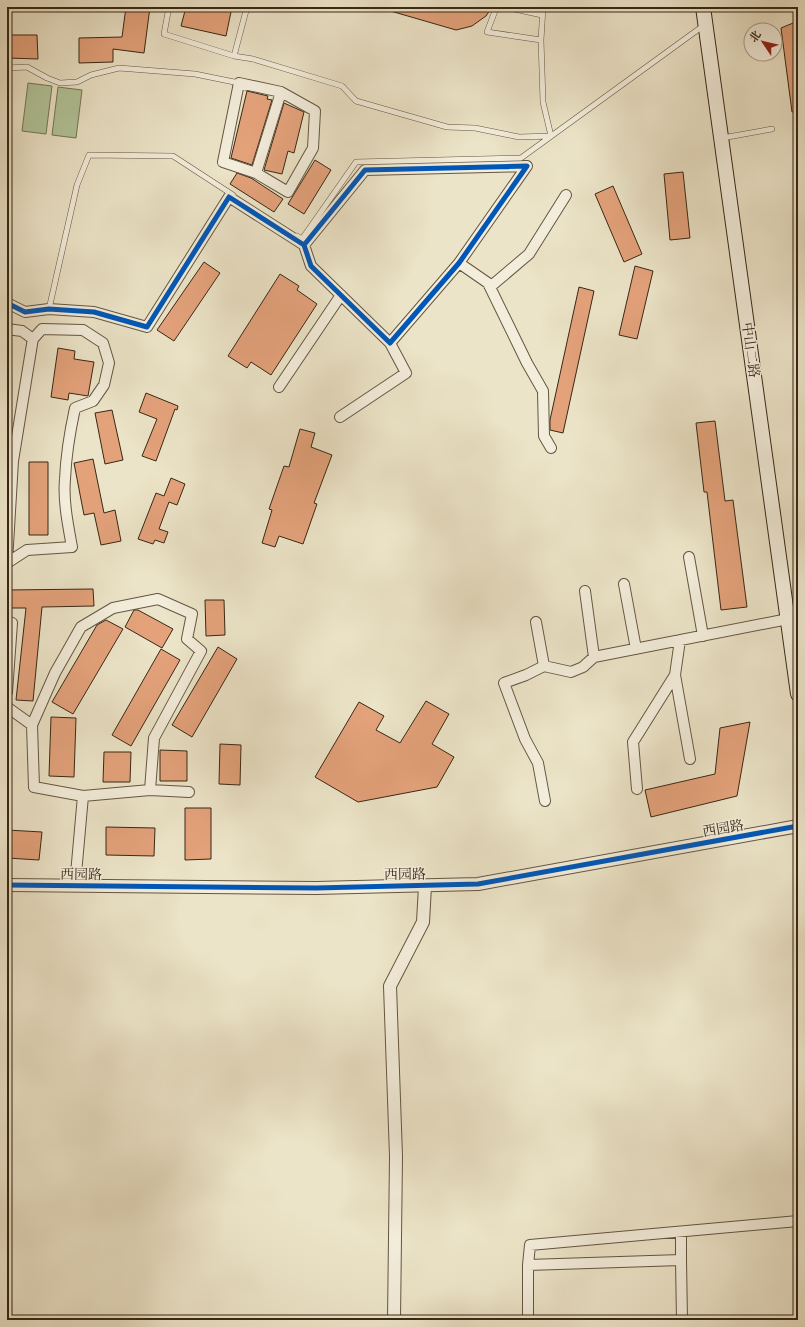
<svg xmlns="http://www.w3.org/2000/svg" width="805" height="1327" viewBox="0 0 805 1327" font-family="Cardo,'Noto Serif SC',serif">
<rect width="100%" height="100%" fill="#ece4c8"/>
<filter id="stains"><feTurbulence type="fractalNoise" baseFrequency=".005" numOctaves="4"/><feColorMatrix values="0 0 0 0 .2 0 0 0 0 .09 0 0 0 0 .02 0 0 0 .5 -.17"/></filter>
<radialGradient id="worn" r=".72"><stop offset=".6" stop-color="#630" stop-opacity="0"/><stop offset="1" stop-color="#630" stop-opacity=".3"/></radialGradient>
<path fill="#b2c59a" stroke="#747658" d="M28,83L52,86L46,134L22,131Z
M58,87L82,90L76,138L52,135Z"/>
<path fill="#e4a27b" stroke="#372715" d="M126,7H150L144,53L113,49V62L79,63V38L122,37Z
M186,7H232L226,36L181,26Z
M388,7H492L486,16L472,26L456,30L387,10Z
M798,21V111L792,112L781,28Z
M7,35H37L38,59L7,58Z
M247,91L268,96L267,99L272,100L252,165L231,158Z
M284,103L304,112L294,153L288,151L282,174L264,170Z
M315,160L331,170L304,214L288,204Z
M683,172L690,238L670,240L664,174Z
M237,173L251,178L283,199L274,212L230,184Z
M613,186L642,254L624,262L595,194Z
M204,262L220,273L174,341L157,330Z
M635,266L653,271L637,339L619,335Z
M280,274L299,286L297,290L317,304L271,375L251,362L247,368L228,356Z
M579,287L594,291L563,433L550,430V420Z
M58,348L75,351L74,359L94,362L88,396L69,393L68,400L51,397Z
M146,393L178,406L177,410L175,409L156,461L142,456L157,419L139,412Z
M112,410L123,460L105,464L95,413Z
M715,421L725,501L733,500L747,607L721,610L707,492H704L696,423Z
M300,429L315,433L311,447L332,455L314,503L317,504L303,544L279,536L275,547L262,543L272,510L269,509L284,466L289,467Z
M93,459L104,513L115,510L121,541L101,545L94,513L84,515L74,463Z
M29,462H48V535H29Z
M171,478L185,484L177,505L169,502L159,529L168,532L164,543L155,540L153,544L138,539L156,493L164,496Z
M93,589L94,606L42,607L33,701L16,700L26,608H7V590Z
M205,600H224L225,635L206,636Z
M134,610H138L173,629L162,648L125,627Z
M106,620L123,629L73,714L52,702L97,625Z
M218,647L237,659L192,737L172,725Z
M161,649L180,660L131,746L112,735Z
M426,701L449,714L432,744L454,757L437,787L358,802L315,777L359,702L384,716L376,730L400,743Z
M51,717L76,718L74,777L49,776Z
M750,722L737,796L651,817L645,790L715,774L720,728Z
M220,744L241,745L240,785L219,784Z
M160,750L187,751V781H160Z
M104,752H131L130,782H103Z
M185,808H211V859L185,860Z
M106,827L155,828L154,856L106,855Z
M7,830L42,832L39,860L7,858Z"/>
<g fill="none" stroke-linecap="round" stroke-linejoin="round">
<g stroke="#645642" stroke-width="6">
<path id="service" d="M169,7L164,34L234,56
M247,7L234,56L253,59L342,86L356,101L447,127L475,128L519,137L551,136L543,102L541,40L543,7
M500,7L495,11L487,32L541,40
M505,7L542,15
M7,68L27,67L47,78L60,83L77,82L91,75L119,68L195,74L239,83
M722,138L772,129
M297,236L302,239L356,162L521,158L703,26
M49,309L77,185L89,155L173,156L233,195"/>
</g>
<g stroke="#645642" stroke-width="12">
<path id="minor" d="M239,83L281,92L315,111L313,148L288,192L256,173L223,162Z
M256,173L281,92
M459,263L488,283L527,363L543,391L544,436L551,448
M490,287L529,254L566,195
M7,303L25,312L49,309L94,312L147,327L229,197L304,245L311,266L390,343L459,263L527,166L365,170L304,245
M7,329L22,331L33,339L42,329L83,330L103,343L109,363L104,385L93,401L75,408C70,431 66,455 65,479C63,501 68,525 72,547L27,550L7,563
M279,387L341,295
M340,417L406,373L390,343
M689,557L703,636
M7,562L13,461L33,338
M624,584L636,649
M585,591L594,657
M7,621L12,623L7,692
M536,622L544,666
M675,675L690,759
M7,707L32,725
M637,789L633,742L675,675L680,640
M150,790L189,792
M545,801L538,763L525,739L504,683L526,675L544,666L571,672L583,667L594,657L788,619
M75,885L83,796L150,790L154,738L201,651L187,639L192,614L158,599L113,608L81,627L55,673L32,725L34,787L83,796
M681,1232V1260
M528,1265L530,1245L798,1221
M528,1320V1265L681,1260L682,1320"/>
</g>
<g stroke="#645642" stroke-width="14">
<path id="tertiary" d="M7,885L316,888L478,884L798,826
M394,1320L396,1156L390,986L423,922L425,886"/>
</g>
<g stroke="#372715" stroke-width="16">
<path id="secondary" d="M703,7L798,694"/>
</g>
<use href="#service" stroke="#f3eddb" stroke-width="5"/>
<use href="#minor" stroke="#f3eddb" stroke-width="10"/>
<use href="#tertiary" stroke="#f3eddb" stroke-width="12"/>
<use href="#secondary" stroke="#f3eddb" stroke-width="14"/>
<g stroke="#f3eddb" stroke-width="8">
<path id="cycleway" d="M7,303L25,312L49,309L94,312L147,327L229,197L304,245L311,266L390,343L459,263L527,166L365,170L304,245
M7,885L316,888L478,884L798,826"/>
</g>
<use href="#cycleway" stroke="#0057b8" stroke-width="5"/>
</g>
<g text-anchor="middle" stroke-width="3" stroke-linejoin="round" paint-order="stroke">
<g font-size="14" fill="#372715" stroke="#f3eddb">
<text transform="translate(751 350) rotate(82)" y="5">中山二路</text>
<text transform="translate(723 828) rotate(-10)" y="5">西园路</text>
<text transform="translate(81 874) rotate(1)" y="5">西园路</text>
<text transform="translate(405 874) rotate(-1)" y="5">西园路</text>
</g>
</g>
<rect width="805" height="1327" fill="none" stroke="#ece4c8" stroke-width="24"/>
<rect x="8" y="8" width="789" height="1311" fill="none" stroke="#372715" stroke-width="2"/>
<rect x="12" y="12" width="781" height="1303" fill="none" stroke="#372715"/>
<g transform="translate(763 42) rotate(305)"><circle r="19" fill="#f3eddb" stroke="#a89e8c"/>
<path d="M0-3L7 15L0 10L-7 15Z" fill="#8f2418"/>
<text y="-6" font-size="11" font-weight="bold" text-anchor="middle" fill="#372715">北</text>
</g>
<rect width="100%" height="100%" filter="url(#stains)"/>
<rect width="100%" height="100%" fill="url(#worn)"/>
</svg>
